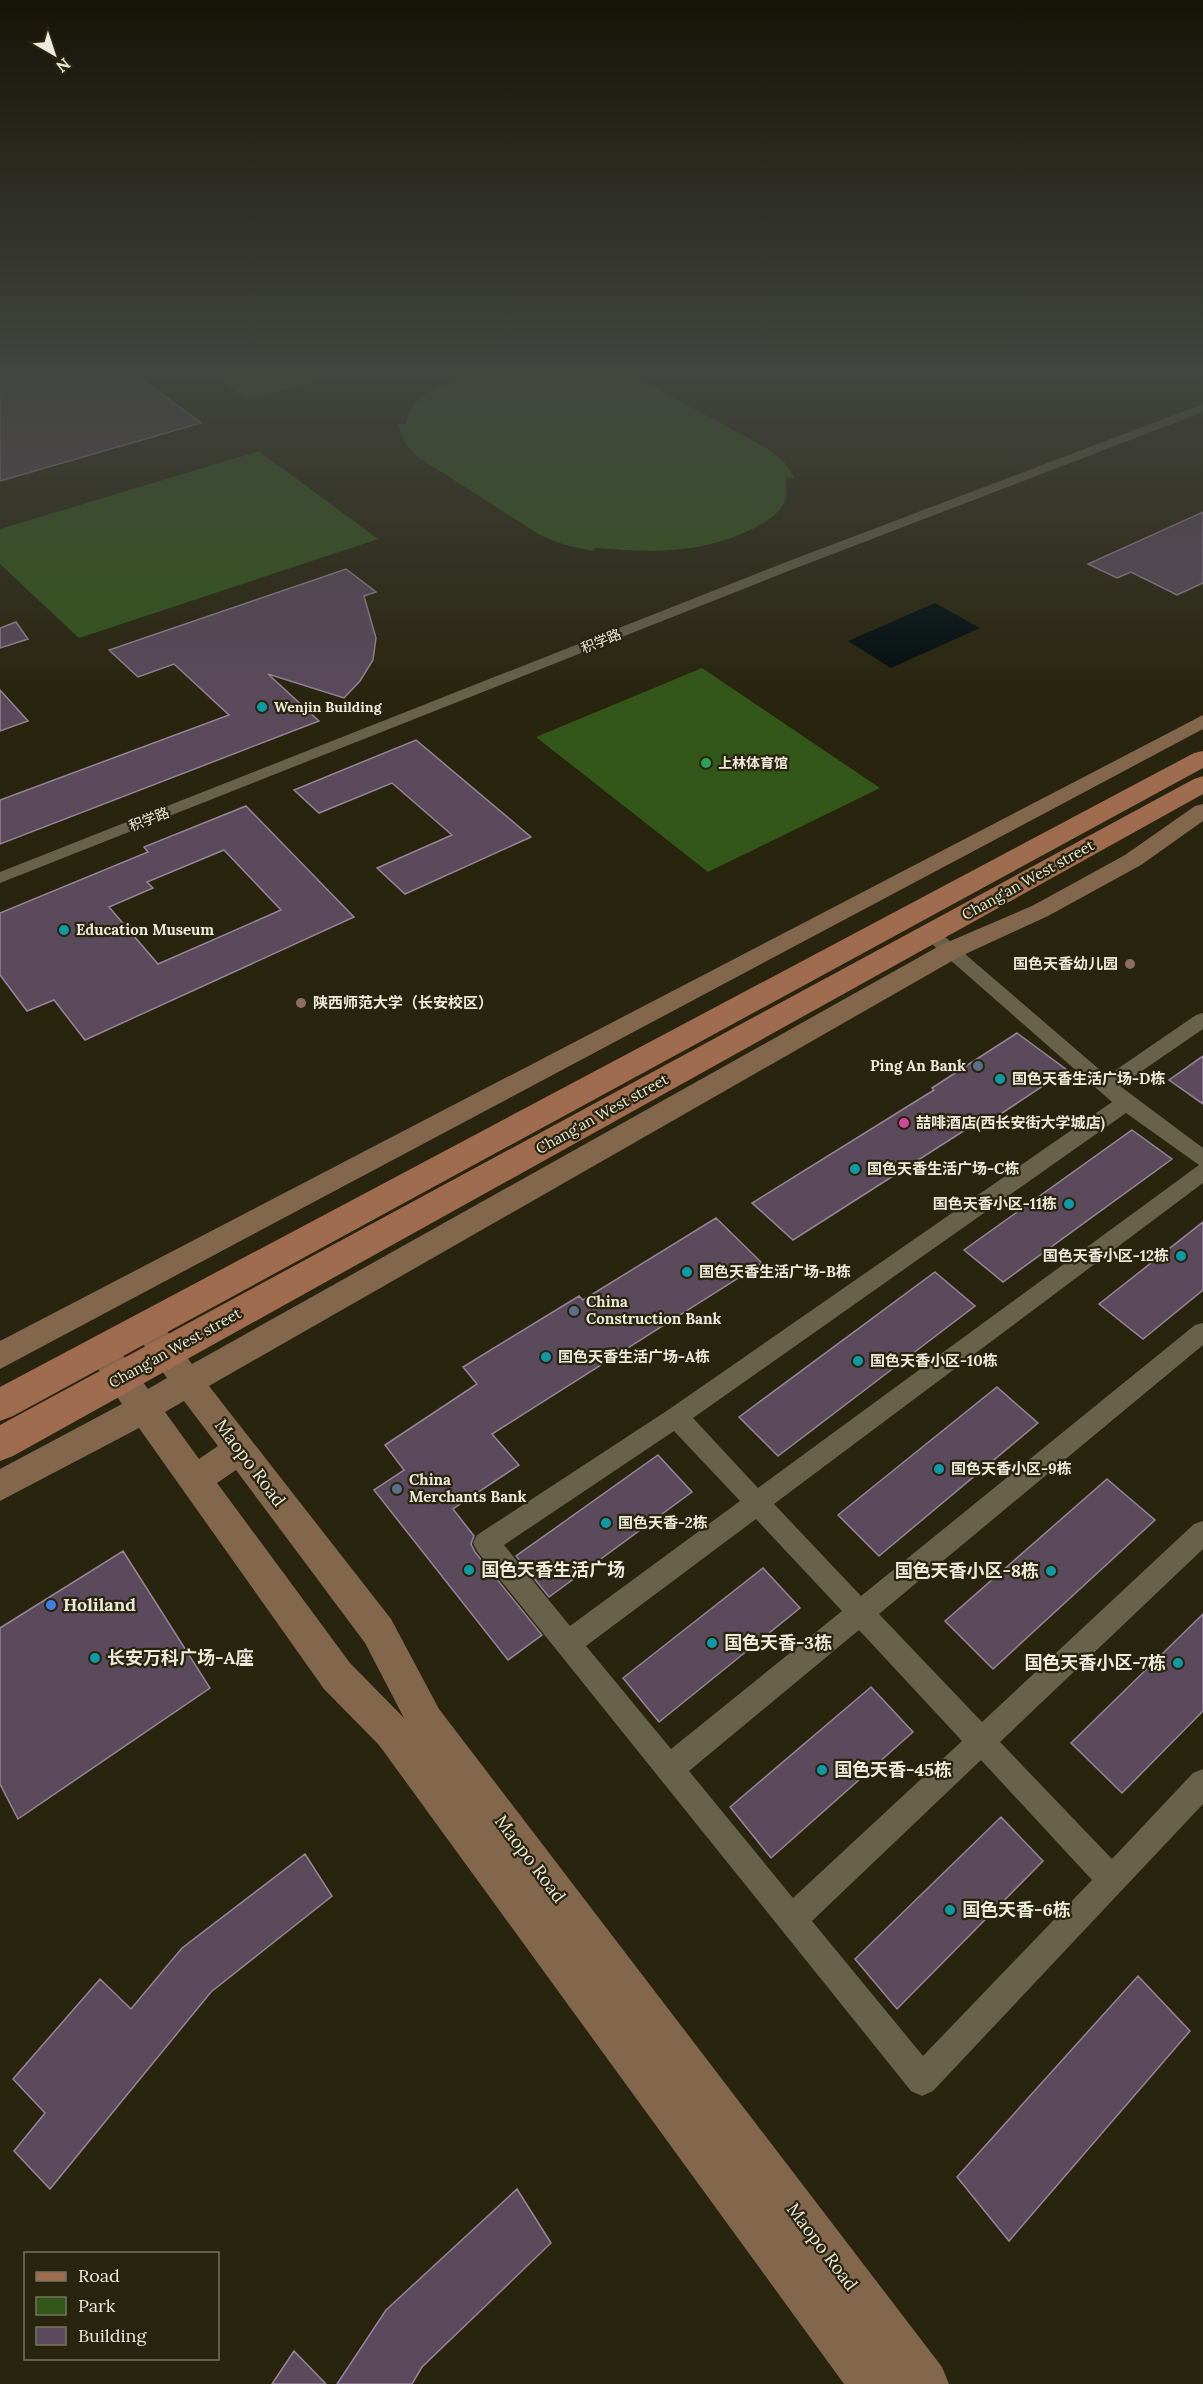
<svg xmlns="http://www.w3.org/2000/svg" width="1203" height="2384" viewBox="0 0 1203 2384" font-family="Lora,'Noto Sans SC',serif">
<rect width="100%" height="100%" fill="#28240d"/>
<path fill="#335719" d="M205,370H354L248,400Z
M500,370H605L619,373L645,382L768,449L785,463L794,478H786C786,484 787,491 786,497C784,510 769,520 758,526C705,554 654,553 596,548L592,551L562,544L540,535L415,455L403,440L398,424H406C408,419 409,410 413,406C427,385 476,374 500,370Z
M259,451L378,539L79,638L0,564V529Z
M702,668L880,788L708,872L536,737Z"/>
<path fill="#010c0e" d="M935,603L980,628L891,668L848,641Z"/>
<path fill="#5b4a5c" stroke="#988499" stroke-width="1.5" fill-rule="evenodd" d="M0,370H129L201,423L0,481Z
M1203,512V583L1177,595L1131,572L1117,578L1088,564Z
M346,569L376,592L364,596L376,638L373,660L360,681L344,698L268,674L319,721L0,844V800L229,715L174,664L138,677L109,650Z
M16,622L28,639L0,648V628Z
M0,690L28,721L0,731Z
M416,740L531,837L405,894L377,868L452,835L392,783L319,813L294,790Z
M246,806L354,917L85,1040L54,1000L27,1011L0,975V913L148,852L144,847ZM224,850L281,910L158,964L109,907L153,888L147,882Z
M1017,1033L1067,1070L981,1127L976,1123L793,1240L752,1203L934,1090L932,1088Z
M1203,1056V1104L1169,1080Z
M1132,1130L1172,1159L1003,1282L964,1250Z
M716,1218L762,1263L492,1434L519,1465L453,1509L474,1536L471,1544L475,1552L542,1635L508,1660L374,1490L404,1470L385,1445L477,1384L463,1367L579,1296L583,1300Z
M1203,1222V1290L1143,1339L1099,1304Z
M935,1272L975,1306L778,1456L739,1417Z
M997,1387L1038,1423L879,1556L838,1515Z
M658,1455L692,1492L549,1597L516,1556Z
M1107,1479L1155,1520L993,1669L945,1621Z
M123,1551L210,1688L18,1819L0,1784V1628Z
M763,1568L800,1608L659,1722L623,1678Z
M1203,1614V1711L1122,1793L1071,1743Z
M871,1687L913,1732L771,1858L730,1807Z
M1001,1817L1043,1861L897,2009L855,1959Z
M305,1854L332,1896L211,1992L50,2189L14,2151L45,2113L13,2079L100,1979L131,2009L182,1948Z
M1138,1976L1190,2031L1009,2241L957,2177Z
M517,2189L551,2243L422,2367L412,2384H337L386,2310Z
M294,2351L326,2384H272Z"/>
<g fill="none" stroke-linecap="round" stroke-linejoin="round">
<path fill="#676249" fill-rule="evenodd" d="M1203,404V412L791,570L0,883V872L781,564Z
M930,927L936,929L1107,1076L1196,1015L1203,1013V1029L1120,1086L1203,1148V1183L774,1504L861,1596L1195,1325L1203,1323V1345L879,1614L982,1722L1194,1524L1203,1521V1549L1000,1742L1112,1859L1193,1773L1203,1769V1804L933,2091L922,2096L911,2091L477,1551L473,1543L477,1535L668,1410L1112,1102L924,937L921,933L924,929ZM1126,1113L1199,1165L758,1488L693,1418ZM674,1431L740,1501L570,1626L504,1545ZM756,1519L842,1611L671,1749L586,1646ZM859,1630L962,1741L793,1898L689,1771ZM981,1760L1092,1880L923,2056L812,1921Z"/>
<path fill="#83674d" fill-rule="evenodd" d="M1203,715V729L0,1369V1341Z
M1203,804V821L1141,865L1048,916L959,957L209,1386L391,1619L439,1709L942,2367L949,2384H844L379,1745L324,1689L139,1428L0,1501V1469L122,1404L86,1351L91,1342L102,1338L113,1342L148,1389L167,1378L131,1327L135,1318L146,1314L157,1318L192,1364L941,945L1032,906L1125,855L1195,806ZM184,1401L218,1446L199,1459L165,1412ZM236,1470L365,1643L404,1718L350,1663L217,1483Z"/>
<path fill="#9f6c50" fill-rule="evenodd" d="M1203,751V768L13,1416L0,1421V1387L1194,753Z
M1203,776V794L13,1456L0,1461V1425L1194,779Z"/>
</g>
<linearGradient id="sky" x2="0" y2="1"><stop stop-color="#161407"/><stop offset="0.53" stop-color="#424540"/><stop offset="1" stop-color="#424540" stop-opacity="0"/></linearGradient>
<rect width="1203" height="703" fill="url(#sky)"/>
<g fill="#0f9aa8" stroke="#28240d" stroke-width="2">
<circle cx="262" cy="707" r="6"/>
<circle cx="64" cy="930" r="6"/>
<circle cx="1000" cy="1079" r="6"/>
<circle cx="855" cy="1169" r="6"/>
<circle cx="1069" cy="1204" r="6"/>
<circle cx="1181" cy="1256" r="6"/>
<circle cx="687" cy="1272" r="6"/>
<circle cx="546" cy="1357" r="6"/>
<circle cx="858" cy="1361" r="6"/>
<circle cx="939" cy="1469" r="6"/>
<circle cx="606" cy="1523" r="6"/>
<circle cx="469" cy="1570" r="6"/>
<circle cx="1051" cy="1571" r="6"/>
<circle cx="712" cy="1643" r="6"/>
<circle cx="95" cy="1658" r="6"/>
<circle cx="1178" cy="1663" r="6"/>
<circle cx="822" cy="1770" r="6"/>
<circle cx="950" cy="1910" r="6"/>
</g>
<circle fill="#2e9e5b" stroke="#28240d" stroke-width="2" cx="706" cy="763" r="6"/>
<g fill="#8d6e63" stroke="#28240d" stroke-width="2">
<circle cx="1130" cy="964" r="6"/>
<circle cx="301" cy="1003" r="6"/>
</g>
<g fill="#5c6f8a" stroke="#28240d" stroke-width="2">
<circle cx="978" cy="1066" r="6"/>
<circle cx="574" cy="1311" r="6"/>
<circle cx="397" cy="1489" r="6"/>
</g>
<circle fill="#d1479c" stroke="#28240d" stroke-width="2" cx="904" cy="1123" r="6"/>
<circle fill="#3f7fe0" stroke="#28240d" stroke-width="2" cx="51" cy="1605" r="6"/>
<g text-anchor="middle" stroke-width="4.5" stroke-linejoin="round" paint-order="stroke">
<g font-size="14" fill="#eceadb" stroke="#28240d">
<text transform="translate(601 641) rotate(-22)" y="5">积学路</text>
<text transform="translate(149 819) rotate(-21)" y="5">积学路</text>
</g>
<g font-size="14" font-weight="bold" fill="#eceadb" stroke="#28240d" text-anchor="start">
<text x="274" y="712">Wenjin Building</text>
<text x="718" y="768">上林体育馆</text>
</g>
<g font-size="15" fill="#eceadb" stroke="#28240d">
<text transform="translate(1028 880) rotate(-29)" y="5">Chang'an West street</text>
<text transform="translate(602 1114) rotate(-29)" y="5">Chang'an West street</text>
<text transform="translate(175 1348) rotate(-29)" y="5">Chang'an West street</text>
</g>
<g font-size="15" font-weight="bold" fill="#eceadb" stroke="#28240d" text-anchor="start">
<text x="76" y="935">Education Museum</text>
<text x="1118" y="969" text-anchor="end">国色天香幼儿园</text>
<text x="313" y="1008">陕西师范大学（长安校区）</text>
<text x="966" y="1071" text-anchor="end">Ping An Bank</text>
<text x="1012" y="1084">国色天香生活广场-D栋</text>
<text x="916" y="1128">喆啡酒店(西长安街大学城店)</text>
<text x="867" y="1174">国色天香生活广场-C栋</text>
<text x="1057" y="1209" text-anchor="end">国色天香小区-11栋</text>
<text x="1169" y="1261" text-anchor="end">国色天香小区-12栋</text>
<text x="699" y="1277">国色天香生活广场-B栋</text>
<text x="586" y="1307">China<tspan x="586" dy="17">Construction Bank</tspan></text>
<text x="558" y="1362">国色天香生活广场-A栋</text>
<text x="870" y="1366">国色天香小区-10栋</text>
<text x="951" y="1474">国色天香小区-9栋</text>
<text x="409" y="1485">China<tspan x="409" dy="17">Merchants Bank</tspan></text>
<text x="618" y="1528">国色天香-2栋</text>
</g>
<g font-size="18" fill="#eceadb" stroke="#28240d">
<text transform="translate(250 1463) rotate(53)" y="6">Maopo Road</text>
<text transform="translate(530 1859) rotate(53)" y="6">Maopo Road</text>
<text transform="translate(822 2247) rotate(53)" y="6">Maopo Road</text>
</g>
<g font-size="18" font-weight="bold" fill="#eceadb" stroke="#28240d" text-anchor="start">
<text x="481" y="1576">国色天香生活广场</text>
<text x="1039" y="1577" text-anchor="end">国色天香小区-8栋</text>
<text x="63" y="1611">Holiland</text>
<text x="724" y="1649">国色天香-3栋</text>
<text x="107" y="1664">长安万科广场-A座</text>
<text x="1166" y="1669" text-anchor="end">国色天香小区-7栋</text>
<text x="834" y="1776">国色天香-45栋</text>
<text x="962" y="1916">国色天香-6栋</text>
</g>
</g>
<rect x="24" y="2252" width="195" height="108" fill="#28240d" stroke="#76735f" stroke-width="1.5"/>
<rect x="36" y="2272" width="30" height="9" fill="#9f6c50" stroke="#76735f" stroke-width="1.5"/>
<text x="78" y="2282" font-size="18" fill="#eceadb">Road</text>
<rect x="36" y="2297" width="30" height="18" fill="#335719" stroke="#76735f" stroke-width="1.5"/>
<text x="78" y="2312" font-size="18" fill="#eceadb">Park</text>
<rect x="36" y="2327" width="30" height="18" fill="#5b4a5c" stroke="#76735f" stroke-width="1.5"/>
<text x="78" y="2342" font-size="18" fill="#eceadb">Building</text>
<g transform="translate(54 54) rotate(141)" stroke="#28240d" stroke-width="4.5" paint-order="stroke">
<path d="M0-4.5L10 22L0 15L-10 22Z" fill="#eceadb"/>
<text y="-9" font-size="16" font-weight="bold" text-anchor="middle" fill="#eceadb">N</text>
</g>
</svg>
